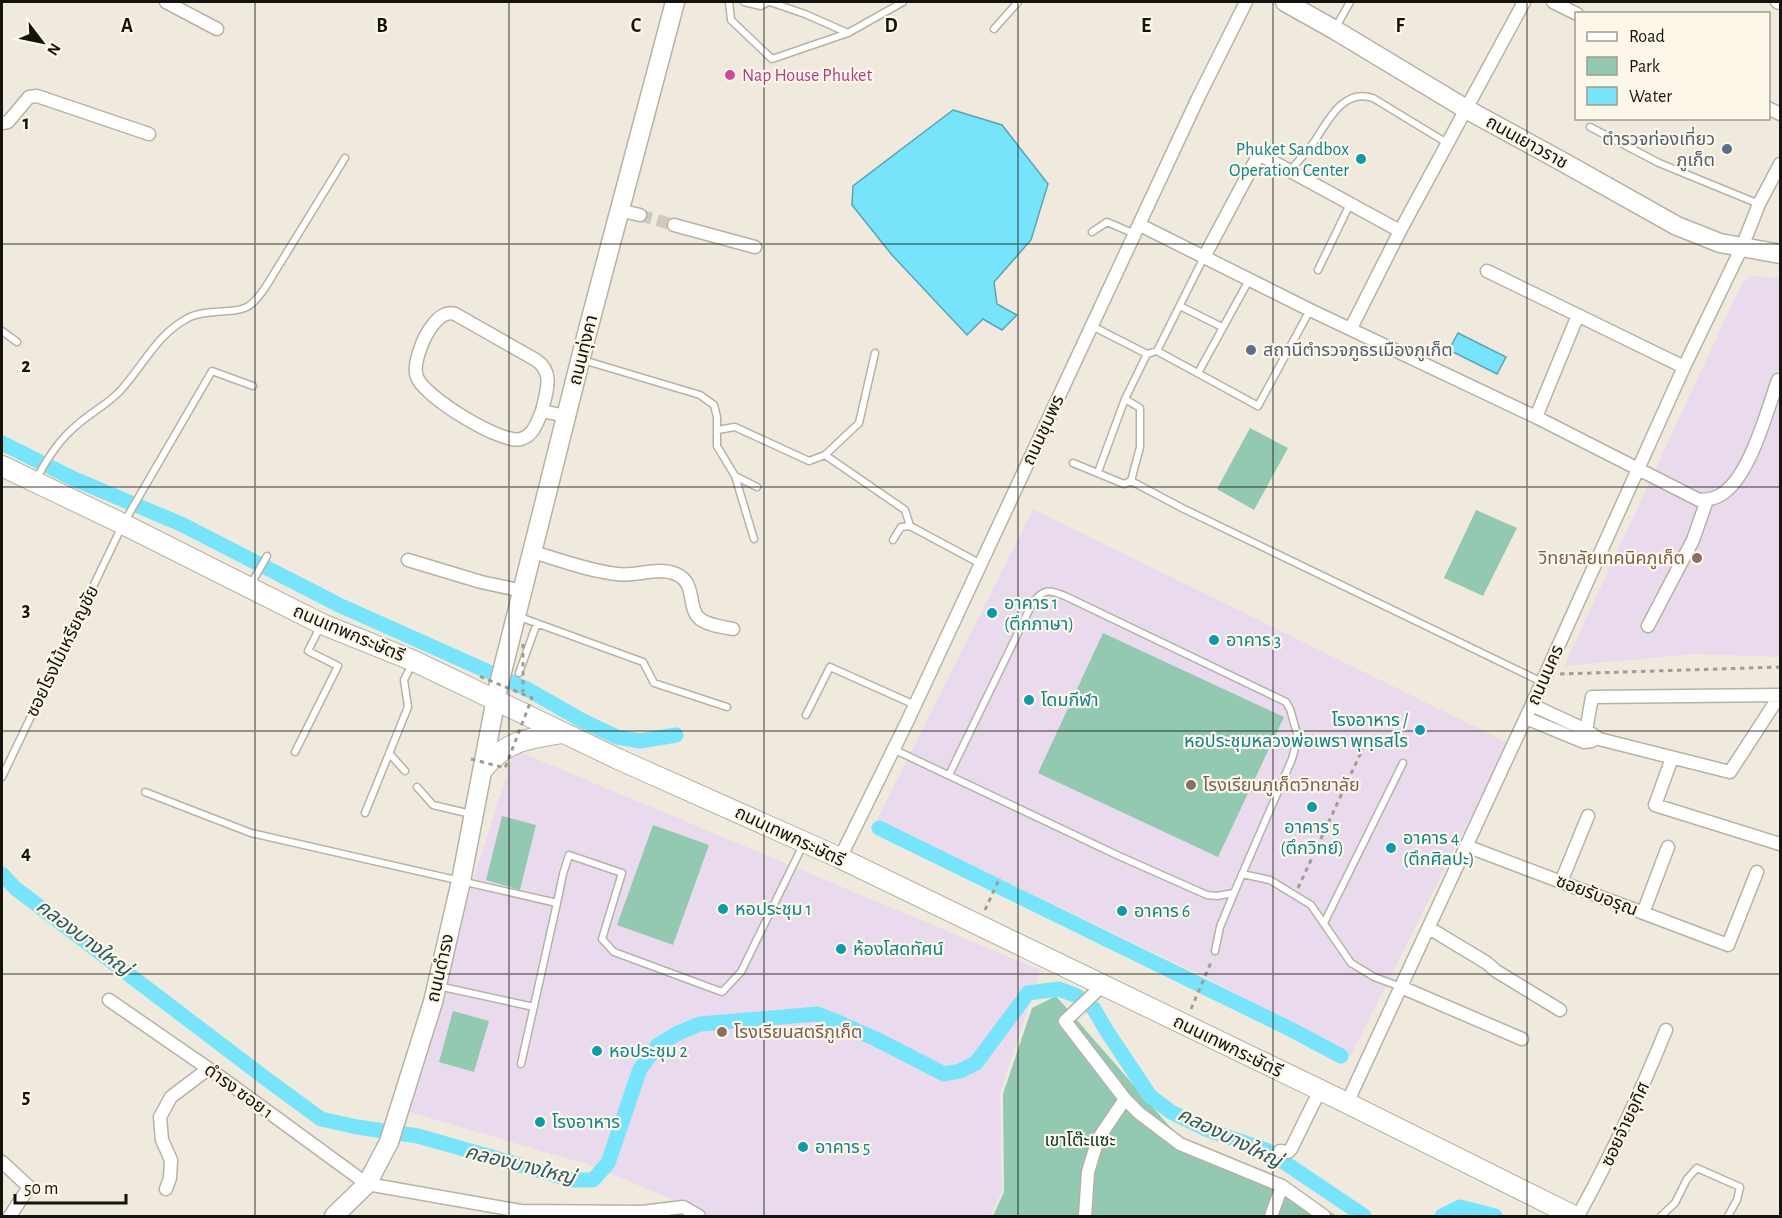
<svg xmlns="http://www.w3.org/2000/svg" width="1782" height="1218" viewBox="0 0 1782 1218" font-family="'Alegreya Sans','Noto Sans Thai',sans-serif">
<rect width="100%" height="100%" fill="#efeadd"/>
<path fill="#eadaed" d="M1751,276L1780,278V657L1695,654L1564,666L1742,283Z
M1033,509L1508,743L1350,1057L1211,980L877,820Z
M515,750L1040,970L1000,1094L1002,1192L990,1216H711L593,1166L399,1109Z"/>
<path fill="#92c9b0" d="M1250,428L1288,448L1254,510L1217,489Z
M1476,510L1517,528L1483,596L1444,578Z
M1103,633L1284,717L1218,857L1038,773Z
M502,816L536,825L520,890L486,880Z
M653,825L709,845L673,945L617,925Z
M1056,996L1177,1135L1278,1181L1337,1216H993L1004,1192L1003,1094L1032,1008Z
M453,1011L489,1021L474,1072L439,1062Z"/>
<path fill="#77e4fb" stroke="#59a5b4" stroke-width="1.5" d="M953,110L1002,125L1048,184L1031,240L994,282L997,304L1017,315L1002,330L983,319L967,335L892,255L852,205L853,186Z
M1458,333L1506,357L1497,374L1449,350Z"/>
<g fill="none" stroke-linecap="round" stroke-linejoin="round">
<path stroke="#77e4fb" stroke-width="15" d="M2,443L74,479L181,524L339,605L527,689L583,721L617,737L640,741L676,735
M879,828L1290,1029L1341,1056
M2,874L15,888L265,1078L321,1119L357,1127L418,1136L572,1180H593L608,1163L640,1069L658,1045L678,1033L700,1024L817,1014L840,1023L878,1040L944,1074L960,1071L976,1063L1028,993L1059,989L1077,996L1094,1009L1106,1030L1150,1096L1171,1112L1208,1130L1266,1150L1364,1216
M1442,1216L1460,1207L1495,1216"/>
<path stroke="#cecabe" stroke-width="12" stroke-dasharray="12 6" stroke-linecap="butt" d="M640,215L674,225"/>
<g stroke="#b7b2a6" stroke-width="9">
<path id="lane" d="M729,2L731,20L772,59L848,33L903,2
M744,2L761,6L768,2
M770,2L805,14L848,33
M1336,27L1350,2
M994,29L1018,2
M1590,127L1659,163L1759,204
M1290,171C1298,161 1307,152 1314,142C1328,121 1343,88 1373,98L1447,143
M1092,232L1107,222L1135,234
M1318,270L1350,204
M1180,306L1222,327
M1092,326L1147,354L1157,351L1258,406L1310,310
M2,331L17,342
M1157,351L1204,257
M583,360L700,395L714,405L717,417V446L735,476L754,539
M1198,373L1249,280
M717,430L735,427L809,461L825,455L905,510L910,526L981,564
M825,455L859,423L875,353
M1073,463L1124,484L1131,481L1140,447V408L1125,399L1147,354
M1098,472L1125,399
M735,476L757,487
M36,480C46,460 60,439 77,425C90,413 107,405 120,391C143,366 157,334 188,318C206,308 238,315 250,305C256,301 261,293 265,288L345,158
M1131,481L1182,508L1542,682
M893,540L901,527L910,526
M251,584L267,556
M517,616L643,662L654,683L727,707
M519,673L537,623
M806,715L830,667L915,705
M893,749L1119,856L1207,895L1217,896L1234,893L1292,759L1298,737L1290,709L1286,702L1065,596C1048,589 1043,589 1032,604L949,775
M295,752L338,666L308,651L320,627
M389,753L405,771
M2,777L123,524L212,371L253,386
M417,787L433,805L471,814
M145,792L251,833L557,903L521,1064
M365,813L408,707L404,680L412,664
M1242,874L1270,880L1311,905L1351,963L1374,977L1401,987
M557,903L563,874L569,855L622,873L602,939L614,952L722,992L741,972L803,845
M1324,923L1403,763
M1215,951L1220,927L1234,893
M438,986L534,1007
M1661,1216L1675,1203L1687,1179L1697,1168L1740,1187L1737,1200L1728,1216"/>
</g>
<g stroke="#b7b2a6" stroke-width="15">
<path id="street" d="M166,2L217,29
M1553,2L1577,14
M1777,2L1780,3
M1768,108L1780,114
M2,123L8,122L29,97L37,96L149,134
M618,210L640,215
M674,225L755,247
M1140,225L1310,310L1536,417L1699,500C1707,500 1715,499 1722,494C1750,476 1767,411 1778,380
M1204,257L1259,154L1400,231
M1487,271L1684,367
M1351,328L1400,231L1524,2
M542,411C537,422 534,435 521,439C502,445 423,396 417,377C412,364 424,336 432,326C438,318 445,311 455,314L536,360C555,373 546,392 542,411L566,416
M1536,417L1578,315
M533,552C560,560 589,571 617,574C637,577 657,566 676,574C696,582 688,607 698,617C705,625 723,627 733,629
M408,560L481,582L523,591
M1648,626L1693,540L1707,500
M1532,705L1586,730L1599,739L1730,772L1780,695
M1526,718L1584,742L1592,741
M1584,742L1592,697L1780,695
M1672,758L1655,805L1780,844
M1466,846L1728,945L1757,872
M840,858L908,720L1198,98L1246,2
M1561,882L1588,816
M1643,913L1668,847
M1429,928L1487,963L1496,971L1560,1010
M1103,985L1065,1021L1125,1099
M1401,987L1522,1039
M109,1000L222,1078L367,1184L521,1211L642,1212L683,1207L699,1216
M1347,1103L1534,700L1684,367L1742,247L1759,204L1780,164
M1280,1151L1288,1152L1291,1149L1320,1090
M2,1162L29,1187L10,1216
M166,1189L170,1178L171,1160L162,1140L160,1117L171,1097L208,1069
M1085,1216L1088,1172L1098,1139L1125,1099L1139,1113L1180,1144L1282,1186L1324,1216
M1271,1216L1282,1186
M1578,1216C1611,1156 1640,1094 1666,1030"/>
</g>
<g stroke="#b7b2a6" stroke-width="21">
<path id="secondary" d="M1285,2L1335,30L1466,109L1563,162L1677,226L1720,243L1780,254
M334,1216L367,1184L389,1142L433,1002L461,881L498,688L586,337L675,2"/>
</g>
<g stroke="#b7b2a6" stroke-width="22">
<path id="primary" d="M2,466L123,524L322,624L414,661L618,759L840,858L1347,1103L1574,1216
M484,768C506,741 529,738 562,733"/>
</g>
<path stroke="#a09d93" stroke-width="3" stroke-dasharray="4.5 4.5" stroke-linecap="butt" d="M1560,674L1780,667
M1298,888L1364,746
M985,910L1000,877
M1191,1009L1212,960"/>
<use href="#lane" stroke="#fff" stroke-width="6"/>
<use href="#street" stroke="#fff" stroke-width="12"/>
<use href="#secondary" stroke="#fff" stroke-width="18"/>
<use href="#primary" stroke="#fff" stroke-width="20"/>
<path stroke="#a09d93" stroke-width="3" stroke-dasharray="4.5 4.5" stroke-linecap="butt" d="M523,644V692
M471,759L505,768L532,698L479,676"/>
</g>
<path fill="none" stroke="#14130e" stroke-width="1.5" stroke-opacity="0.55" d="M255,2V1216M509,2V1216M764,2V1216M1018,2V1216M1273,2V1216M1527,2V1216M2,244H1780M2,487H1780M2,731H1780M2,974H1780"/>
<circle fill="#d1479c" stroke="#fdf7ea" stroke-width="2" cx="730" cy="75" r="6"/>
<g fill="#5c6f8a" stroke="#fdf7ea" stroke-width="2">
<circle cx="1727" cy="149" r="6"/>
<circle cx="1251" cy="350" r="6"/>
</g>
<g fill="#0f9aa8" stroke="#fdf7ea" stroke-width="2">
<circle cx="1361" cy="159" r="6"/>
<circle cx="992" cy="613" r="6"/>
<circle cx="1214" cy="640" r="6"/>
<circle cx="1029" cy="700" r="6"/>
<circle cx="1420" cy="730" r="6"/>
<circle cx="1312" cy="807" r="6"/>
<circle cx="1391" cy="848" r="6"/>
<circle cx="723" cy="909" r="6"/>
<circle cx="1122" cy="911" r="6"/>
<circle cx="841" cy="949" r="6"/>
<circle cx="597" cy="1051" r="6"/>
<circle cx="540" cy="1122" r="6"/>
<circle cx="803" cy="1147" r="6"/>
</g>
<g fill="#8d6e63" stroke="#fdf7ea" stroke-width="2">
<circle cx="1697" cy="558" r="6"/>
<circle cx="1191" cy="785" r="6"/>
<circle cx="722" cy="1032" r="6"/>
</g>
<g text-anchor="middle" stroke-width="4.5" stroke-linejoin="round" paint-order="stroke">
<g font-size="18" fill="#b23c85" stroke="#fdf7ea" text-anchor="start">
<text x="742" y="81">Nap House Phuket</text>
</g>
<g font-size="18" fill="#4e5e75" stroke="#fdf7ea" text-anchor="end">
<text x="1715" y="145">ตำรวจท่องเที่ยว<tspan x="1715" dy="21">ภูเก็ต</tspan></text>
<text x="1263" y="356" text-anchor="start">สถานีตำรวจภูธรเมืองภูเก็ต</text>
</g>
<g font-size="18" fill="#14130e" stroke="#fdf7ea">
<text transform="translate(1527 142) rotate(29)" y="6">ถนนเยาวราช</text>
<text transform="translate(583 350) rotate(-76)" y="6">ถนนทุ่งคา</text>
<text transform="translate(1043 430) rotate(-65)" y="6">ถนนชุมพร</text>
<text transform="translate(349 633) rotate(23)" y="6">ถนนเทพกระษัตรี</text>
<text transform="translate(62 651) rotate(-64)" y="6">ซอยโรงไม้เหรียญชัย</text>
<text transform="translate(1545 675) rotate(-66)" y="6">ถนนนคร</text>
<text transform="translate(790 836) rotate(25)" y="6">ถนนเทพกระษัตรี</text>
<text transform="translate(1597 895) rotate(21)" y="6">ซอยรับอรุณ</text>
<text transform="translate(440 968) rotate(-77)" y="6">ถนนดำรง</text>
<text transform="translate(1228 1046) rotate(26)" y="6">ถนนเทพกระษัตรี</text>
<text transform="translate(239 1091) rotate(36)" y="6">ดำรง ซอย 1</text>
<text transform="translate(1625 1124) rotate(-65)" y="6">ซอยจ๋ายอุทิศ</text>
</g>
<g font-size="18" fill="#0d838f" stroke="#fdf7ea" text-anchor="start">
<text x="1349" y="155" text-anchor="end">Phuket Sandbox<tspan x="1349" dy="21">Operation Center</tspan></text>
<text x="1004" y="609">อาคาร 1<tspan x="1004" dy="21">(ตึกภาษา)</tspan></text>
<text x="1226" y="646">อาคาร 3</text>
<text x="1041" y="706">โดมกีฬา</text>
<text x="1408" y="726" text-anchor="end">โรงอาหาร /<tspan x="1408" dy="21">หอประชุมหลวงพ่อเพรา พุทฺธสโร</tspan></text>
<text x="1312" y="833" text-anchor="middle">อาคาร 5<tspan x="1312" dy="21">(ตึกวิทย์)</tspan></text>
<text x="1403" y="844">อาคาร 4<tspan x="1403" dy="21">(ตึกศิลปะ)</tspan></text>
<text x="735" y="915">หอประชุม 1</text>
<text x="1134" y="917">อาคาร 6</text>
<text x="853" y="955">ห้องโสดทัศน์</text>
<text x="609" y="1057">หอประชุม 2</text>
<text x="552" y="1128">โรงอาหาร</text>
<text x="815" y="1153">อาคาร 5</text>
</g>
<g font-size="18" fill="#785e54" stroke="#fdf7ea" text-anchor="start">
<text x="1685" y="564" text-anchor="end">วิทยาลัยเทคนิคภูเก็ต</text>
<text x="1203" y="791">โรงเรียนภูเก็ตวิทยาลัย</text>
<text x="734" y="1038">โรงเรียนสตรีภูเก็ต</text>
</g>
<g font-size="18" fill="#0c3627" stroke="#fdf7ea">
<text x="1080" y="1146">เขาโต๊ะแซะ</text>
</g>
<g font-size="20" font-style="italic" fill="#2b5a64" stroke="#fdf7ea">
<text transform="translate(84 937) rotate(37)" y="7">คลองบางใหญ่</text>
<text transform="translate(1230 1137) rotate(26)" y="7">คลองบางใหญ่</text>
<text transform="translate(520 1164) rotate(14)" y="7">คลองบางใหญ่</text>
</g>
</g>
<g font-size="20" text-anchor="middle" font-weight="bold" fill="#14130e" stroke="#fdf7ea" stroke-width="4.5" stroke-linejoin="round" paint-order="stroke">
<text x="127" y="32">A</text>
<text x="382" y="32">B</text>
<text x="636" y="32">C</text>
<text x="891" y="32">D</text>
<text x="1146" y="32">E</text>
<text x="1400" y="32">F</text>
<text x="26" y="129">1</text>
<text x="26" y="372">2</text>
<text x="26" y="616">3</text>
<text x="26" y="859">4</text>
<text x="26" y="1103">5</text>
</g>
<rect width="1782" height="1218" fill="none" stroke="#14130e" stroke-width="6"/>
<rect x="1575" y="12" width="195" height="108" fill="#fdf7ea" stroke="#a09c92" stroke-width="1.5"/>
<rect x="1587" y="32" width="30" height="9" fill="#ffffff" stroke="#a09c92" stroke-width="1.5"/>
<text x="1629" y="42" font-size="18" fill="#14130e">Road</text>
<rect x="1587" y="57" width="30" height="18" fill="#92c9b0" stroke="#a09c92" stroke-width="1.5"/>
<text x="1629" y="72" font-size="18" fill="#14130e">Park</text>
<rect x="1587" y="87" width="30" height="18" fill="#77e4fb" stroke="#a09c92" stroke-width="1.5"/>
<text x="1629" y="102" font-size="18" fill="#14130e">Water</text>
<g transform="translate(42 42) rotate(122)" stroke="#fdf7ea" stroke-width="4.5" paint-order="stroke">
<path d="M0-4.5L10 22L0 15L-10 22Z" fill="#14130e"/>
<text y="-9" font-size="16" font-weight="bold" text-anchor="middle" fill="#14130e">N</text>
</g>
<path d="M15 1194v9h111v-9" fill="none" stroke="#14130e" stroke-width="3"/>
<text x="24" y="1194" font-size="18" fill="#14130e" stroke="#fdf7ea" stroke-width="4.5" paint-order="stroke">50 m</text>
</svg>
